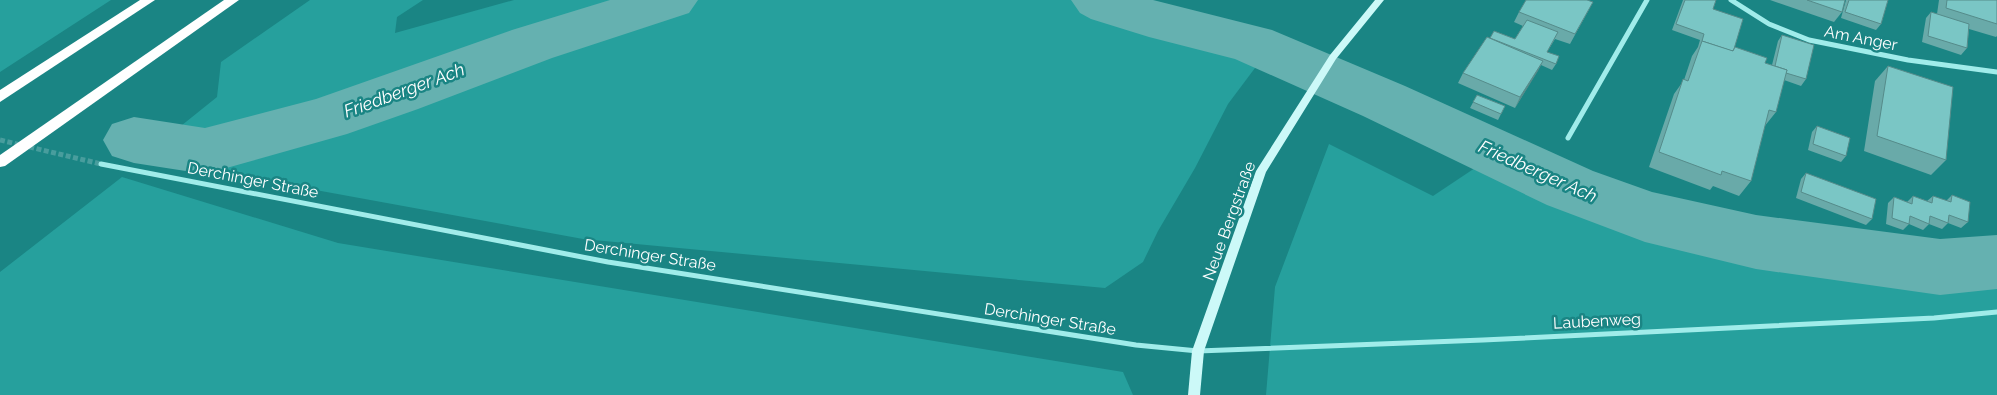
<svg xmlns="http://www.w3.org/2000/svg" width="1997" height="395" viewBox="0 0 1997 395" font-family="Raleway,sans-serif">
	<rect width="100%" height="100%" fill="#1a8584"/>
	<!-- green -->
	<g fill="#26a09d">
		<path d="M0 0H111L0 72Z"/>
		<path d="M310 0H423L397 17 395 33 514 0H1072L1098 15 1119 24 1264 56 1228 104 1195 168 1158 231 1143 262 1105 288 583 239 141 158 217 97 221 62Z"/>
		<path d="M1329 144 1433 196 1484 162 1585 210 1664 236 1769 256 1958 283 1997 278V395H1266L1275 287Z"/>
		<path d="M122 177 338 243 1123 372 1133 395H0V272Z"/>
	</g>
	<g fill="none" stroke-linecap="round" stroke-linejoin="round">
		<!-- river -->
		<g fill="#65b1b0" fill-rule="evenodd">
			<path d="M610 0H698L689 13 552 58 418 109 347 134 205 174 134 163 112 156 103 140 112 124 134 117 205 128 316 99 512 30Z"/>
			<path d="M1071 0H1153L1272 30 1405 86 1593 171 1652 192 1756 215 1940 239 1997 235V289L1940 295 1756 269 1645 242 1547 205 1363 116 1235 59 1149 37 1091 19 1080 13Z"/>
		</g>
		<!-- street-tunnel -->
		<path stroke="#489d9d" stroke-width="5" stroke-dasharray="5 2.5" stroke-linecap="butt" d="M0 140 101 164"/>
		<!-- street -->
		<g stroke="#a0ecea" stroke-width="5">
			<path d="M1731 0 1769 24 1809 40 1908 60 1997 72"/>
			<path d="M1568 138 1647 0"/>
			<path d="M101 164 608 262 1136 345 1198 351 1483 340 1934 318 1997 312"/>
		</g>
		<!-- secondary -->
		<path fill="#ccf9f8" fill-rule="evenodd" d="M1375 0H1384L1336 59 1266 172 1204 351 1200 395H1188L1192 351 1256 171 1330 55Z"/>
		<!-- highway -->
		<g fill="#fff" fill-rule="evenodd">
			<path d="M140 0H155L0 102V90Z"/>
			<path d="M224 0H239L5 166 0 167V155Z"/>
		</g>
	</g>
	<!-- wall -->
	<g fill="#69aaa9">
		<path d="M1683 0H1716L1713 9 1734 49 1765 63 1772 65 1778 41 1782 35 1806 79 1801 86 1784 80 1776 112 1764 127 1751 181 1739 196 1713 186 1710 190 1649 167 1674 94 1684 80 1692 56 1698 47 1700 40 1672 30Z"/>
		<path d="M1770 0H1845L1842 12 1834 22Z"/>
		<path d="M1846 0H1888L1881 24 1876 30 1841 18Z"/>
		<path d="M1939 0H1997V36L1996 37 1969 29 1967 48 1961 55 1922 42 1926 18 1931 12 1937 14Z"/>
		<path d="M1593 2 1570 44 1555 39 1547 52 1556 64 1552 70 1541 65 1515 108 1458 83 1463 73 1490 38 1494 31 1515 39 1523 26 1514 22 1519 12Z"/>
		<path d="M1888 66 1946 160 1931 175 1864 151 1875 81Z"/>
		<path d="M1477 95 1505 106 1498 120 1470 108Z"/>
		<path d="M1817 126 1846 156 1841 162 1808 150 1812 132Z"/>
		<path d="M1806 173 1872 219 1866 225 1796 198 1801 179Z"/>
		<path d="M1952 195 1968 222 1961 228 1948 223 1942 229 1929 224 1923 230 1909 224 1903 230 1886 224 1888 203 1894 197 1907 202 1913 196 1927 201 1933 196 1946 201Z"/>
	</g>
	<!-- shaded-wall -->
	<path fill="#558b8a" d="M1543 61 1538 71 1515 108 1520 97Z"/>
	<!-- building -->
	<g fill="#7ac6c5" stroke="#558b8a">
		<path d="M1526 0H1587L1593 2 1575 34 1519 12Z"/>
		<path d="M1685 0H1716L1713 9 1743 19 1734 49 1732 51 1702 41 1704 34 1676 24Z"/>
		<path d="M1807 0H1845L1842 12Z"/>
		<path d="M1849 0H1888L1881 24 1845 12Z"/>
		<path d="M1947 0H1997V24L1946 8Z"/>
		<path d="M1931 12 1969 24 1967 48 1928 36Z"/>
		<path d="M1527 20 1558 32 1547 52 1559 56 1556 64 1490 38 1494 31 1515 39Z"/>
		<path d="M1782 35 1814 45 1806 79 1786 73 1787 70 1775 66Z"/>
		<path d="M1487 37 1543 61 1520 97 1463 73Z"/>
		<path d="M1702 41 1733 51 1735 47 1767 58 1765 63 1787 70 1776 112 1769 110 1751 181 1722 171 1721 175 1659 152 1683 79 1688 81Z"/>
		<path d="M1888 66 1953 87 1946 160 1877 136Z"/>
		<path d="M1477 95 1505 106 1501 114 1473 102Z"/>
		<path d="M1817 126 1850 138 1846 156 1813 144Z"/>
		<path d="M1806 173 1876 199 1872 219 1801 192Z"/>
		<path d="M1952 195 1970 202 1968 222 1949 215 1948 223 1930 216 1929 224 1910 216 1909 224 1892 218 1894 197 1912 204 1913 196 1932 203 1933 196 1951 202Z"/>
	</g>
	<g text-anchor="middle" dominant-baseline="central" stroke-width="5" stroke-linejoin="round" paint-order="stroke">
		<!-- street labels -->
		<g font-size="16" fill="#fff" stroke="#1a8584">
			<text transform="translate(1861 38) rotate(11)">Am Anger</text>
			<text transform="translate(253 180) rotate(11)">Derchinger Straße</text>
			<text transform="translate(1229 221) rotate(-70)">Neue Bergstraße</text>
			<text transform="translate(650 255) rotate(9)">Derchinger Straße</text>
			<text transform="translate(1050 319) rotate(9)">Derchinger Straße</text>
			<text transform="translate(1597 321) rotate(-3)">Laubenweg</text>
		</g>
		<!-- water labels -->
		<g font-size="18" font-style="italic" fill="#fff" stroke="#1a8584">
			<text transform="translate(404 90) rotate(-20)">Friedberger Ach</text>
			<text transform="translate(1538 171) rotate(24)">Friedberger Ach</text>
		</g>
	</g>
</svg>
